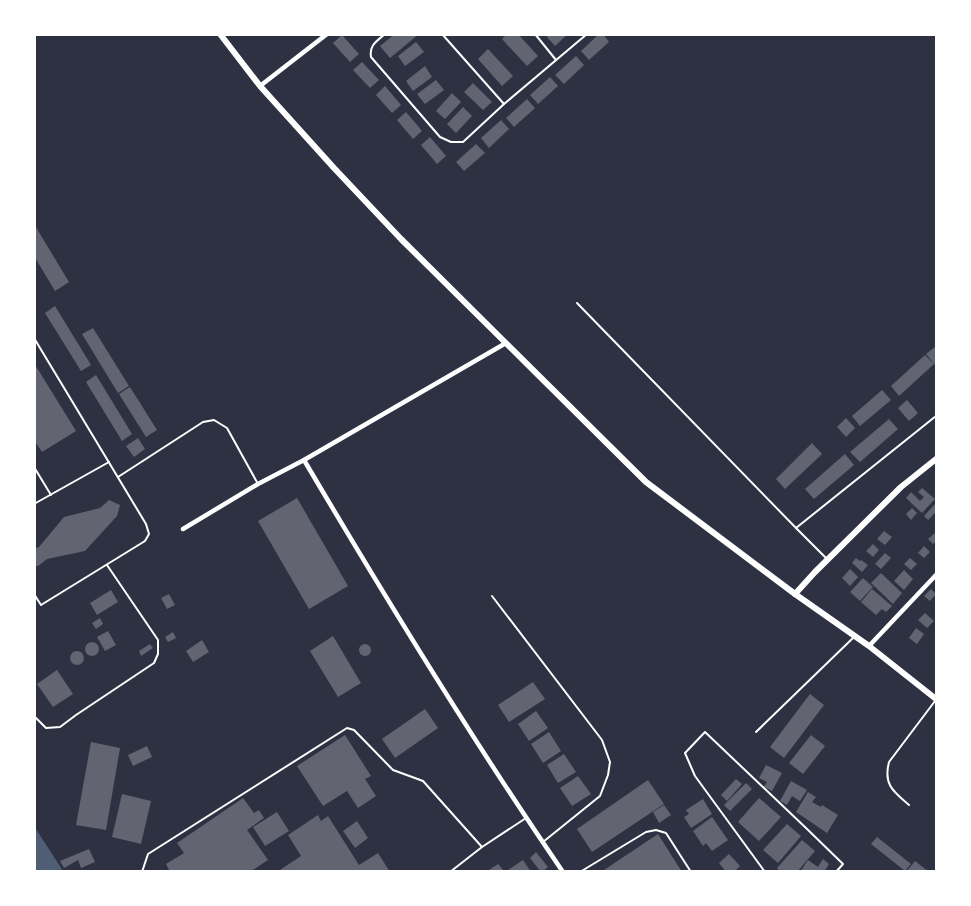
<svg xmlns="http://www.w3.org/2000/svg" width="971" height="906" viewBox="0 0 971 906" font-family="'PT Sans',sans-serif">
	<rect width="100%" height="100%" fill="#2d3142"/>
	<!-- water -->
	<path fill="#4f5d75" d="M34 826 63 871H35Z"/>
	<!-- building -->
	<g fill="#626471">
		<path d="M395 34H419L390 58 380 46Z"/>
		<path d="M507 34H518L538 56 527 66 502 39Z"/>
		<path d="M550 34H568L555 46 547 37Z"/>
		<path d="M599 34H603L609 42 589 60 581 51Z"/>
		<path d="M342 35 359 54 350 62 333 43Z"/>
		<path d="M416 42 424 52 405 66 398 56Z"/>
		<path d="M488 49 513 76 502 86 478 59Z"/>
		<path d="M576 56 584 65 564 84 555 75Z"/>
		<path d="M362 62 379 80 370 88 353 70Z"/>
		<path d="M425 66 432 77 413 91 406 81Z"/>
		<path d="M550 77 558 86 538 104 530 95Z"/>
		<path d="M436 80 444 90 425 104 417 94Z"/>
		<path d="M473 83 492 102 483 110 464 92Z"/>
		<path d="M385 86 401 105 392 113 376 95Z"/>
		<path d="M452 93 461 102 445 119 436 111Z"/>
		<path d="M527 99 535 108 514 127 506 118Z"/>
		<path d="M463 107 472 116 456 133 447 124Z"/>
		<path d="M406 112 422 131 413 139 397 120Z"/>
		<path d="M501 120 509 129 489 148 481 138Z"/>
		<path d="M430 137 446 156 437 164 421 145Z"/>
		<path d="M476 144 485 153 464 171 456 162Z"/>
		<path d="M34 224 69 282 55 291 34 256Z"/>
		<path d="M55 306 91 365 81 371 45 313Z"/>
		<path d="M93 328 129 386 118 393 82 334Z"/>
		<path d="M936 346V363L935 365 926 354Z"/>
		<path d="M925 355 934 364 899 396 891 386Z"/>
		<path d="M34 363 76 431 42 452 34 440Z"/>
		<path d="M96 375 132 434 122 441 86 382Z"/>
		<path d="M130 387 157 430 146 437 119 394Z"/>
		<path d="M882 390 891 400 860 426 852 416Z"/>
		<path d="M907 400 918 413 909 421 898 408Z"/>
		<path d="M846 418 855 428 846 437 837 427Z"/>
		<path d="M889 419 898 429 860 462 850 452Z"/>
		<path d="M138 438 145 449 134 457 126 446Z"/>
		<path d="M812 443 822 454 785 489 776 479Z"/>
		<path d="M845 454 854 465 814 499 805 489Z"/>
		<path d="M922 488 935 499 922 513 906 498 911 492 920 501 924 497 918 492Z"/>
		<path d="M297 498 348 586 309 609 258 521Z"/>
		<path d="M109 500 120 505 117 516 85 551 47 559 38 566 34 565V549L39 547 64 517 100 508Z"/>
		<path d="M936 503V512L928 520 924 516Z"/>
		<path d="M912 508 917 513 911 520 906 514Z"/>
		<path d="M884 531 892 537 885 545 877 539Z"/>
		<path d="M935 533 936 534V541L933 544 928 539Z"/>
		<path d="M873 544 879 550 873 557 866 551Z"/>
		<path d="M924 546 930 552 924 558 918 553Z"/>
		<path d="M885 553 891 558 881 569 875 564Z"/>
		<path d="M856 558 860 561 861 560 868 565 862 572 852 563Z"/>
		<path d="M910 558 917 564 911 570 904 564Z"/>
		<path d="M850 569 858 577 850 586 842 578Z"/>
		<path d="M904 570 913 579 904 590 894 581Z"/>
		<path d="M881 573 902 593 893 604 871 583Z"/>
		<path d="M863 578 873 587 860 601 850 592Z"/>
		<path d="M872 589 892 606 886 612 882 609 876 615 861 602Z"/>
		<path d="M931 589 936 594 930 601 924 596Z"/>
		<path d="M111 590 118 602 97 615 90 603Z"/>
		<path d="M169 594 175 605 167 609 161 598Z"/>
		<path d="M925 613 934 621 927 628 918 620Z"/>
		<path d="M100 618 103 624 96 629 92 623Z"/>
		<path d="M916 628 924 634 917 644 909 638Z"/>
		<path d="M108 631 116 645 105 651 97 637Z"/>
		<path d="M173 632 176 638 168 642 165 637Z"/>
		<path d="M333 636 361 683 338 697 310 651Z"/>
		<path d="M202 640 209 652 193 662 186 651Z"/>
		<circle cx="92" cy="649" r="7"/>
		<path d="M150 644 153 648 141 656 139 651Z"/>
		<circle cx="365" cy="650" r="6"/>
		<circle cx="77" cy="658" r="7"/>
		<path d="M57 670 73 694 53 707 37 684Z"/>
		<path d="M533 682 545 699 509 722 498 705Z"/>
		<path d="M810 694 824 705 784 758 770 747Z"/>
		<path d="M425 709 438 728 395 758 382 739Z"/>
		<path d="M536 711 548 728 529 741 518 724Z"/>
		<path d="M549 732 561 751 543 763 531 744Z"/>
		<path d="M345 735 371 776 365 779 376 796 358 808 347 791 323 806 297 766Z"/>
		<path d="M811 735 825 746 803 774 789 763Z"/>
		<path d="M91 742 120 748 106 830 76 825Z"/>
		<path d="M147 746 152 757 133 766 128 755Z"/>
		<path d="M564 754 576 772 558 783 547 765Z"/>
		<path d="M766 765 782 773 772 791 764 787 767 782 759 778Z"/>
		<path d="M578 776 591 794 572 806 560 788Z"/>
		<path d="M736 779 742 784 727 801 721 795Z"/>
		<path d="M648 780 664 804 592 852 577 829Z"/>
		<path d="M791 781 807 790 800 801 792 796 787 805 780 801Z"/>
		<path d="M746 783 752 789 730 811 724 805Z"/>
		<path d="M808 792 816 797 812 802 821 807 822 805 838 815 827 833 796 812Z"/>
		<path d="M122 794 151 801 141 844 112 837Z"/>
		<path d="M243 798 254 813 259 810 264 818 247 830 268 860 250 872H170L166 864 184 853 177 843Z"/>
		<path d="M759 798 781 817 759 841 738 822Z"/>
		<path d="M703 799 712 814 691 828 684 817 689 814 686 810Z"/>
		<path d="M664 805 671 815 659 823 653 812Z"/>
		<path d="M277 812 289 831 265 846 253 827Z"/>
		<path d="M318 815 321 821 328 816 359 865 378 853 390 872H277L301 856 288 835Z"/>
		<path d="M712 817 728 840 712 851 706 843 703 846 693 831Z"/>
		<path d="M357 821 368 838 355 848 343 831Z"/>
		<path d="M787 824 801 836 778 863 763 850Z"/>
		<path d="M658 834 682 872H601Z"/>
		<path d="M877 837 911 864 905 871 871 844Z"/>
		<path d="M802 840 815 851 797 872H780L777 868Z"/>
		<path d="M89 849 95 862 81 868 78 860 64 868 60 861Z"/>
		<path d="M536 852 548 867 542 872H541L530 858Z"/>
		<path d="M729 854 740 866 734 872H726L719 863Z"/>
		<path d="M823 859 829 864 824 872H800L808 860 818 867Z"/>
		<path d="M523 860 531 872H505Z"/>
		<path d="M915 861 929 872H906Z"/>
		<path d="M498 864 505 872H486Z"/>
	</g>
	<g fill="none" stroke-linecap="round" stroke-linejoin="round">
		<!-- service -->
		<g stroke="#fff" stroke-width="2">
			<path d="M385 34C377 41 369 45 371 57L440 137 451 142H463L504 104 587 34"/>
			<path d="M442 34 504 104"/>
			<path d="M535 34 556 60"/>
			<path d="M577 303 796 528 826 558"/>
			<path d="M34 338 146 524 149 534 145 541 41 605 34 594"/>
			<path d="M34 467 51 495"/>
			<path d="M118 477 203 422 214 420 227 428 258 484"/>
			<path d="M34 504 109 462"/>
			<path d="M796 528 936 416"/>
			<path d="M492 596 602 740 610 762 608 775 600 796 543 842"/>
			<path d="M34 716 46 728 60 727 76 715 154 663 158 654V640L107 565"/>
			<path d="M756 732 853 638"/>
			<path d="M909 805C894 792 883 785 889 762L935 701"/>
			<path d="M142 872 148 854 347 728 354 730 393 770 423 781 482 847"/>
			<path d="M450 872 482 847 526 818"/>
			<path d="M580 872 646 832 656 830 666 833 691 872"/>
			<path d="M765 872 695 776 685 753 705 732 806 828 843 864 836 872"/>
		</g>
		<!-- minor -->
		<g stroke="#fff" stroke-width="4.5">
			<path d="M260 86 327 34"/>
			<path d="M304 460 506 343"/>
			<path d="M183 529 258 484 304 460C386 599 471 738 563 872"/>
			<path d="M869 646 936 575"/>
		</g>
		<!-- tertiary -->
		<g stroke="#fff" stroke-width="6">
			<path d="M220 34 260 86 334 168 401 239 646 482 795 594 869 646 936 699"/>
			<path d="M795 594 815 572 901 487 936 459"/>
		</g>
	</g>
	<!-- border -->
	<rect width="971" height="906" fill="none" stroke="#ffffff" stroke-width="72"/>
</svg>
